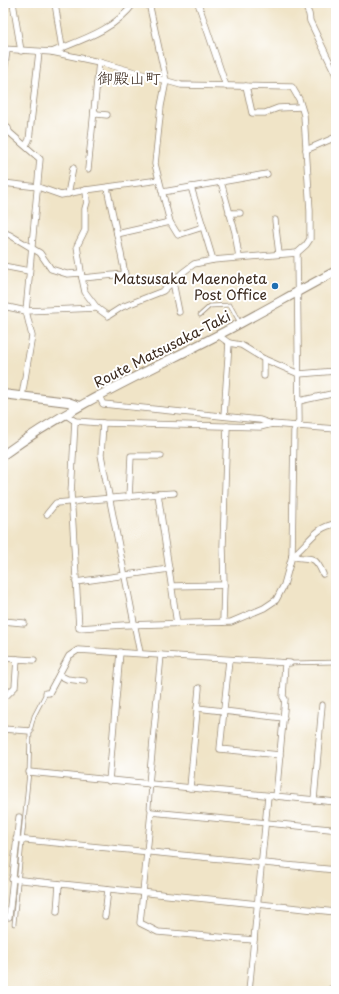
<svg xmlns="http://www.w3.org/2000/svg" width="339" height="994" viewBox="0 0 339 994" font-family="'Playpen Sans','Klee One',sans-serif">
	<rect width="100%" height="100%" fill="#fff"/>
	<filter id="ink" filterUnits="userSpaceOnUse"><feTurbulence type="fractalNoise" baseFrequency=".025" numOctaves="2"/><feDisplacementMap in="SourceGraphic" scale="8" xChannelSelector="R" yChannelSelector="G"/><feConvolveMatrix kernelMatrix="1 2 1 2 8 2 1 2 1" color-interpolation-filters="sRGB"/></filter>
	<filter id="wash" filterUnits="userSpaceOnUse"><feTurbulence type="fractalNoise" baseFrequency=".012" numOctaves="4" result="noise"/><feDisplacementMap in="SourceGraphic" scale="16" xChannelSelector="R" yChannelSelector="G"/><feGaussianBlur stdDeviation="0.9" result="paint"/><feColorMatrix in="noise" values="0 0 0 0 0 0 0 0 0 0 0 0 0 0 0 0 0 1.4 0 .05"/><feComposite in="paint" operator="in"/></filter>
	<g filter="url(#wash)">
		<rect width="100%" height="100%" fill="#f0e4c7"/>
	</g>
	<g filter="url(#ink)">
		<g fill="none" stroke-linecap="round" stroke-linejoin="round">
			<defs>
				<g id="service">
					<path d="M200 315 210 306 230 305 240 323"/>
					<path d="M290 663 336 662"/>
					<path d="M151 812 149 808 151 784"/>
					<path d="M14 924 29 772 30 731 34 716 46 693"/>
				</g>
				<g id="minor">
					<path d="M13 3 21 51"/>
					<path d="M55 3 62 48"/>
					<path d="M149 3 166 81 161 106 155 164 170 222 178 235 203 227"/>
					<path d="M198 3 226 86"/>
					<path d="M304 3 309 14 310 21 336 75"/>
					<path d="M3 49 52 52 99 62 181 85 292 87 299 99 304 115 310 211V239L306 245 297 253 299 421 294 431 292 556 284 585 276 600 264 608 231 622 124 625 79 628 71 494 75 421"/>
					<path d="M52 52C81 40 115 30 134 3"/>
					<path d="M3 79 7 50"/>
					<path d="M246 86 252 113H265L278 108 301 107"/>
					<path d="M94 111 97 114 107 115"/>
					<path d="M3 125 8 128 9 132"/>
					<path d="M3 134 9 132 40 159 26 311 32 336 22 396"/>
					<path d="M26 145 29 140 39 52"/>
					<path d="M306 150 336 137"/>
					<path d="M88 169 99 62"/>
					<path d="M159 180 86 190 87 202 85 209V230L77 246 82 278 125 274 117 234 170 222"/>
					<path d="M221 182 235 232 239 257"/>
					<path d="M3 183 38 187 61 195 86 190"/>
					<path d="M107 188 117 234"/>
					<path d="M163 192 267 174"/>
					<path d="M68 194 73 168"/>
					<path d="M229 213H240"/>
					<path d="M275 220 279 254"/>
					<path d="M3 232 10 235 40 253 51 269 67 274 81 273"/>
					<path d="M213 260 297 253"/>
					<path d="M3 266 29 271"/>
					<path d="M173 282 179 312"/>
					<path d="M3 306 26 311 97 308 85 292 82 278"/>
					<path d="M97 308 108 316 122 307 163 291 182 273 194 264 213 260 191 187"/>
					<path d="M218 335 229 343 241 345 264 359 299 374 336 371"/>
					<path d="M264 376V359"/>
					<path d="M99 396 103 404 260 420 272 424"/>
					<path d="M299 401 336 393"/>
					<path d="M66 415 75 421 103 423 260 427 272 424 336 429"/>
					<path d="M224 416 229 343"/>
					<path d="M103 423 101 455 140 653"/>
					<path d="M174 493 158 494 177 624"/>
					<path d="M129 497 131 456H161"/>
					<path d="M47 514 56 503 158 494"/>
					<path d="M292 556C307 546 315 526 336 524"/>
					<path d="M292 556C310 562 313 551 323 574"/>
					<path d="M76 582 169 569"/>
					<path d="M224 585 223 546 227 426"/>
					<path d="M172 586 224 585 223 622"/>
					<path d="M3 621 24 623"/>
					<path d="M3 658 17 659 15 687 7 695 3 694"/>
					<path d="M17 659 34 660"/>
					<path d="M229 660 220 749 280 755"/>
					<path d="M59 675 67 679 84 681"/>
					<path d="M46 693H49L69 656 78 650 290 663"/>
					<path d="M197 708 284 718"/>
					<path d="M3 729 30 731"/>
					<path d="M29 772 336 802"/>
					<path d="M109 781 120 652"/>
					<path d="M149 784 161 655"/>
					<path d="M190 788 199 688"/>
					<path d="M276 797 285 699 283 697 285 664"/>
					<path d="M314 800 322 705"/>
					<path d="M16 839 336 870"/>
					<path d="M12 879 336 912"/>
					<path d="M57 912 59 884"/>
					<path d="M3 916 9 917 19 817"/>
					<path d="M105 916 108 889"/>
					<path d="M254 940 158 932 140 923 151 812 330 829"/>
					<path d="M331 989H336"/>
					<path d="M249 991 268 796"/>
				</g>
				<g id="secondary">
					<path d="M3 394 68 402 79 406"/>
					<path d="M3 455C71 405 149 371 224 332 262 312 298 291 336 271"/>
				</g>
			</defs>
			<!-- service casing -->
			<use href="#service" stroke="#968772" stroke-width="4.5"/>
			<!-- minor casing -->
			<use href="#minor" stroke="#968772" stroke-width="7"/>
			<!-- secondary casing -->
			<use href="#secondary" stroke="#968772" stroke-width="10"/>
			<!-- service -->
			<use href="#service" stroke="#fff" stroke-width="3"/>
			<!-- minor -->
			<use href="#minor" stroke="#fff" stroke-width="5.5"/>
			<!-- secondary -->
			<use href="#secondary" stroke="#fff" stroke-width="8"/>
		</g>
	</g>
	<!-- markers -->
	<circle fill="#1f6fb2" stroke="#fff" stroke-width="1.5" cx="275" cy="286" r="4"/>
	<g text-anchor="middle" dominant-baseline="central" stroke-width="4" stroke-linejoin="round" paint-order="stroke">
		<!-- poi labels -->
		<g font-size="14" fill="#3b2a1e" stroke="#fff" text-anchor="end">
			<text x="267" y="278">Matsusaka Maenoheta<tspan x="267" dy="16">Post Office</tspan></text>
		</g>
		<!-- street labels -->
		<g font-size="14" fill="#3b2a1e" stroke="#fff">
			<text transform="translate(162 349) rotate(-27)">Route Matsusaka-Taki</text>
		</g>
		<!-- quarter labels -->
		<g font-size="16" fill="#3b2a1e" stroke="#fff">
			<text x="129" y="77">御殿山町</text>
		</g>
	</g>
	<!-- margin -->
	<rect width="339" height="994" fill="none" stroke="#fff" stroke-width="16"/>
</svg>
